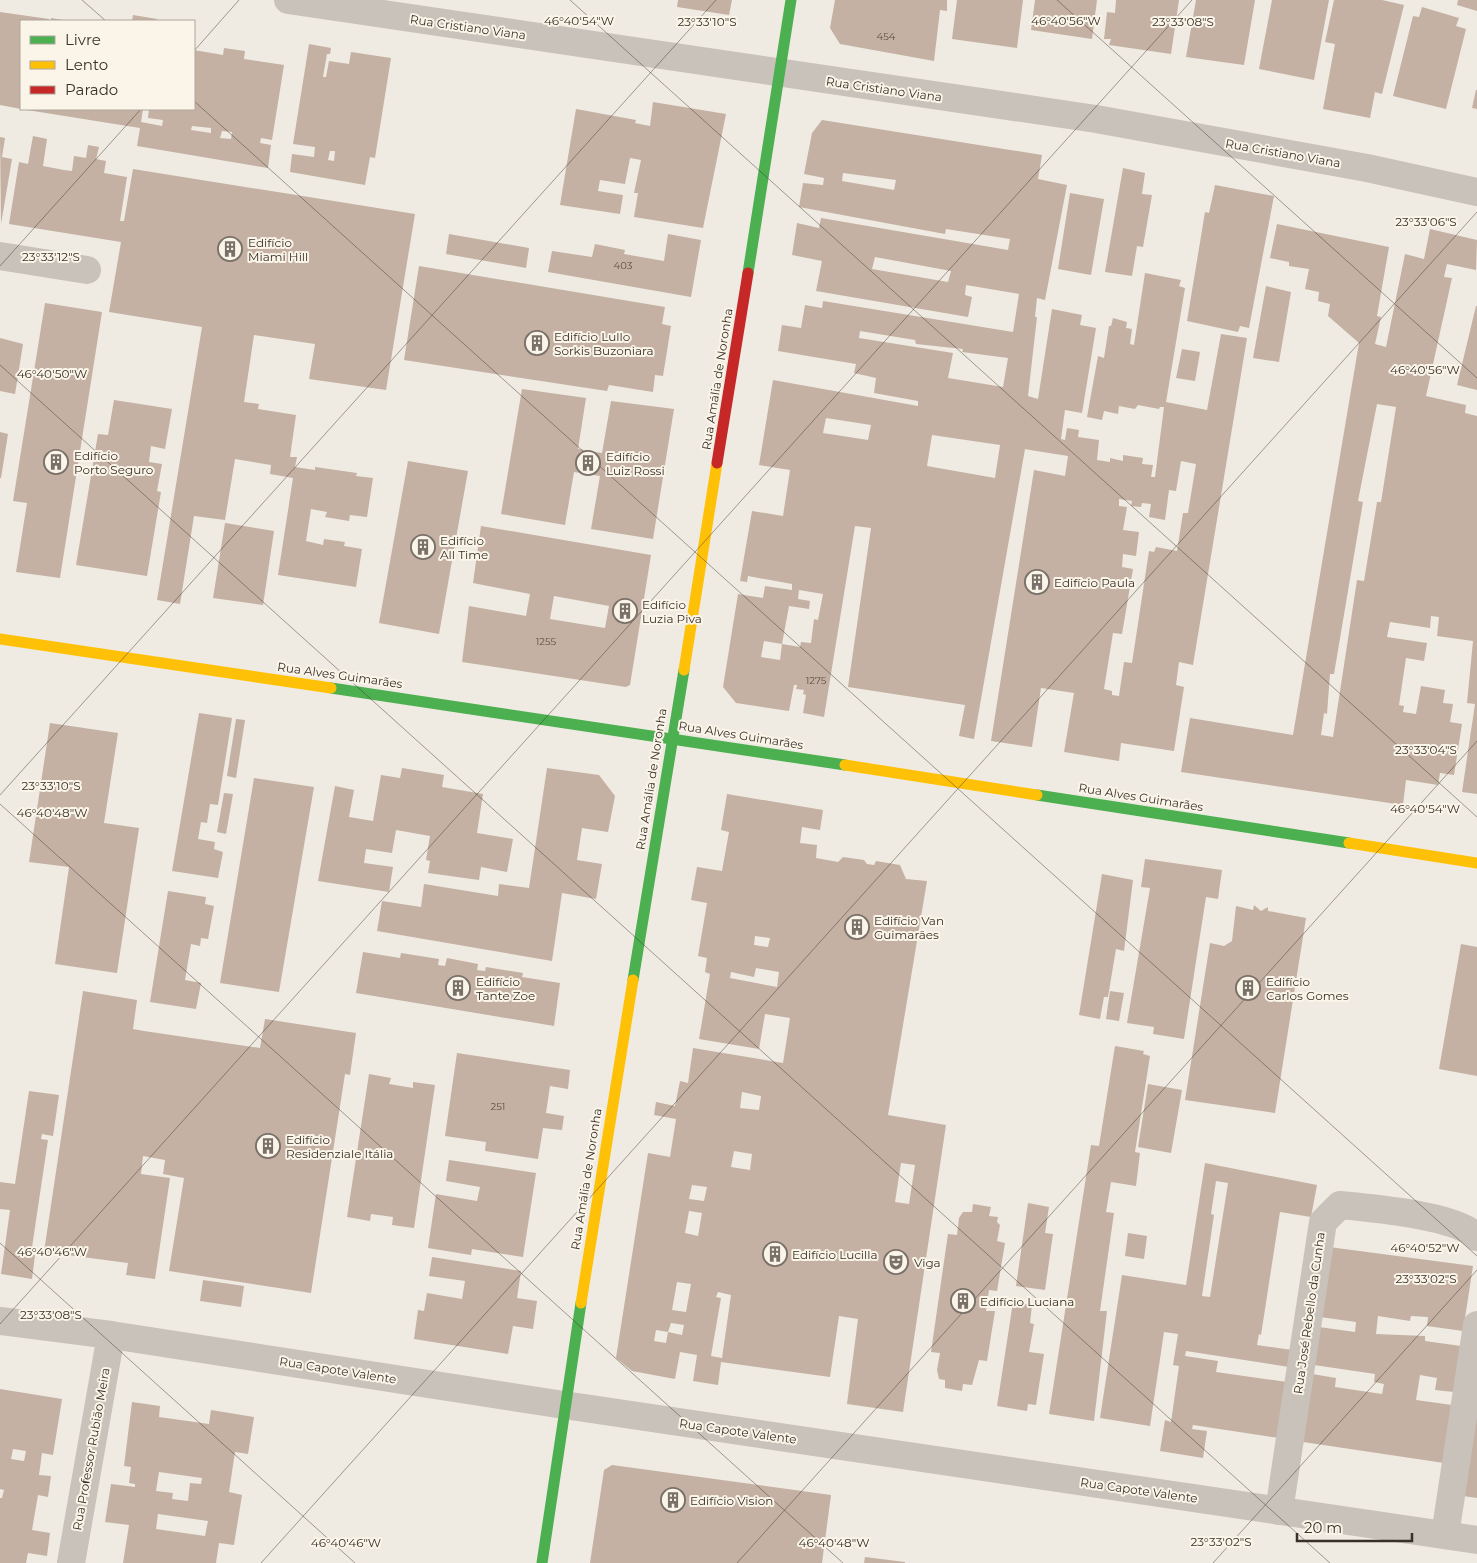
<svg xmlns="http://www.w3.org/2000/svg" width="1477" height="1563" viewBox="0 0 1477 1563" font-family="Montserrat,sans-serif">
	<rect width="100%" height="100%" fill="#efebe2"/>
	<!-- building -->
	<g fill="#c4b1a3" fill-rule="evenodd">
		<path d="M678 0H732L729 15 677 7Z"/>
		<path d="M835 0H947V11L940 10 934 61 840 44 830 28Z"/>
		<path d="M957 0H1023L1017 48 952 39Z"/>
		<path d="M1035 0H1097L1092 39 1031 30Z"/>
		<path d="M1116 0H1179L1171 54 1109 45 1111 39H1104L1107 12 1115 13Z"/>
		<path d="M1196 0H1255L1244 65 1186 57Z"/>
		<path d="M1272 0H1329L1314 80 1259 69Z"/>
		<path d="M1334 0H1382L1404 5 1382 94 1375 92 1370 118 1323 109 1335 44 1325 42Z"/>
		<path d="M1458 0H1477V11L1457 5Z"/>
		<path d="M1422 7 1459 18 1456 26 1466 29 1446 109 1393 96 1413 16 1419 17Z"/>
		<path d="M0 12 49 19V21H21V109L0 105Z"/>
		<path d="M133 15 157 19V21H132Z"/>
		<path d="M51 18 63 20V21H51Z"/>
		<path d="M309 44 331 48 330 54H327L323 77H326L329 61 349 64 351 52 391 58 375 158 370 157 365 185 290 172 292 154 314 157 315 147 293 144ZM330 151H335L334 161 328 160Z"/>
		<path d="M224 48 245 51 244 59 284 65 272 140 261 138 260 143 271 145 268 168 137 146 140 128 27 110 143 109 141 122 162 126 163 120 148 118 149 109H194V50L223 55ZM192 126 211 128V133L191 130ZM222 131 232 132 231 139 220 138Z"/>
		<path d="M1476 90H1477V109L1472 108Z"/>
		<path d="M653 102 726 114 703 228 634 217 638 193H634L641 160 630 158 625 184 600 180 598 191 623 195 620 214 560 205 576 109 636 120 635 123 650 126Z"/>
		<path d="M822 120 1042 155 1038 179 1067 185 1045 300 1037 298 1035 317H1037L1028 396 1038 399 1052 309 1082 315 1080 325 1096 328 1082 413 1065 410 1061 439 1065 440 1067 428 1079 430 1078 437 1099 440 1097 460 1110 462V458L1123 461V455L1143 458 1142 464 1153 465 1151 477H1155L1164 407H1160L1159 409 1138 405 1135 409 1119 406 1118 414 1104 411 1102 420 1087 417 1098 356 1104 358 1109 326H1111L1113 318 1127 322 1126 328 1132 329 1130 344 1134 345 1145 273 1181 280 1179 286 1185 288 1166 402 1207 410 1221 334 1247 338 1193 665 1179 662 1176 685 1184 687 1174 751 1121 743 1119 761 1064 752 1074 693 1041 688 1032 747 991 741 1034 470 1065 476 1068 456 1030 450 1025 449 974 739 959 736 965 705 848 687 871 528 855 526 824 717 803 713 806 695 803 694 804 690 796 689 797 685H794L789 711 736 703 723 687 738 594 763 598 765 586 792 590V584L748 576 747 582 740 581 752 511 783 516 790 470 759 465 773 380 918 406V401L874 393 876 378 854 373 856 364 778 351 782 325 801 328 805 305 822 308 823 301 1013 332 1019 294 966 285 965 295 972 297 968 317 816 291 822 261 792 255 797 223 819 228 821 218 1008 250 1010 239 946 229 945 234 799 207 803 183 823 185 824 178 804 174 812 133ZM843 173 896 180 894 190 842 181ZM875 257 951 271 948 282 872 269ZM860 331 915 340 916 344 963 349 962 352 1008 358 1003 387 948 378 953 353 859 338ZM826 418 871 425 868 440 823 433ZM932 435 1000 445 995 478 927 466ZM1181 461 1196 464 1188 513H1183L1177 551 1156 547 1154 552 1149 551 1132 663 1124 662 1119 696 1112 695V691L1104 689 1113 633 1122 634 1133 569 1122 567 1123 554 1136 556 1139 532 1123 530 1127 507 1119 506V499L1132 501 1131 506 1141 507 1142 503 1151 504 1149 517 1165 520 1169 490 1176 491ZM799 590 823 594 818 620 814 619 811 643 801 642 800 647 782 644 780 660 761 657 764 641 782 644 789 606 809 609 810 601 798 599Z"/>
		<path d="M33 136 47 139 43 166 64 170 72 171 74 156 86 158 88 145 99 147 96 159 106 161 104 173 127 177 120 221H124L133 169 415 214 386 390 309 379 315 344 254 335 244 402 259 404 258 409 296 415 290 457H297L295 467 315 470V467L357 473 356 476 373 478 367 517 350 515 349 521 325 517 327 512 311 509 306 541 323 545 324 539 345 542 344 546 362 549 356 587 278 575 293 478 270 474 271 465 235 459 225 520 194 516 180 604 157 600 202 327 109 312 121 242 9 224 19 162 28 164Z"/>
		<path d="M0 137 5 138 2 157 12 159 1 224Z"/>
		<path d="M1123 168 1145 173 1142 194 1152 195 1143 247 1137 246 1132 276 1105 272Z"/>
		<path d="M1215 185 1274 196 1249 328 1240 326 1238 332 1187 321 1205 212 1209 213Z"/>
		<path d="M1070 193 1104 199 1091 275 1058 269Z"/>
		<path d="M1277 224 1389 247 1377 316 1381 317 1375 344 1386 347 1405 254 1424 259 1430 229 1477 240 1476 270 1447 264 1444 277 1452 278 1426 396 1466 405 1465 413 1477 416V794L1462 792 1475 704 1467 703 1473 641 1437 636 1439 617 1431 616 1430 628 1390 622 1387 637 1427 643 1424 661 1406 658 1399 705 1404 706 1403 712 1416 714 1421 686 1445 690 1443 703 1453 704 1450 722 1462 724 1454 775 1440 773 1438 785 1406 780 1403 805 1181 772 1190 718 1293 735 1359 343 1328 316 1330 304 1318 301 1319 292 1305 289 1309 269 1289 266V262L1270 258ZM1377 404 1396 407 1381 502H1377L1364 581 1357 580 1333 737 1321 735 1324 713 1327 714 1330 674H1334L1363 502 1358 501Z"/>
		<path d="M449 234 529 248 526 268 446 254Z"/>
		<path d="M668 234 701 240 691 297 548 272 552 251 592 257 595 244 625 250 624 254 664 261Z"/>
		<path d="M419 266 665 307 662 324 671 326 663 376 655 375 653 392 609 385 607 391 404 360Z"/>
		<path d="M1266 286 1291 292 1279 362 1253 358Z"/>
		<path d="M45 303 102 312 60 578 16 572 27 503 13 501Z"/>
		<path d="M1476 306H1477V390L1457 385Z"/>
		<path d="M0 338 23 344 15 394 0 391Z"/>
		<path d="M1182 349 1200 352 1195 381 1176 378Z"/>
		<path d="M522 389 586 398 578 449 602 453 611 401 674 409 653 539 591 529 600 476 574 472 565 525 501 514Z"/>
		<path d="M114 400 172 409 165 449 151 446 149 462 162 464 157 491 161 492 147 576 76 565 98 434 108 435Z"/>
		<path d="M0 432 8 434 1 478H0Z"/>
		<path d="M408 461 468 471 439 634 379 623Z"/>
		<path d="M225 523 274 531 263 605 213 598Z"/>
		<path d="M481 526 651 555 630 685 626 687 462 662 469 606 526 616 530 594 473 583ZM554 596 609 606 605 628 550 619Z"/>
		<path d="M199 713 232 718 218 805 210 804 207 823 201 822 198 839 215 842 214 849 223 852 218 878 172 871Z"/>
		<path d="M236 719 245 720 236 778 227 776Z"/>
		<path d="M50 723 118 733 104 823 139 828 117 973 55 964 69 867 29 862Z"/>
		<path d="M402 768 444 775 442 787 483 794 477 833 513 839 507 872 481 867 479 880 428 873 430 861 426 860 430 836 396 830 392 853 366 849 364 863 393 867 389 892 318 881 335 786 354 790 349 817 373 821 381 775 400 778Z"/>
		<path d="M547 768 599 775 615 796 608 832 582 828 577 860 602 864 596 899 562 893 552 961 377 931 382 901 421 907 424 884 498 896 499 884 529 888Z"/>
		<path d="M254 778 314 787 279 992 220 983Z"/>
		<path d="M224 793 233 794 226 834 217 832Z"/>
		<path d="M727 794 823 810 820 830 802 827 800 843 817 845 816 858 838 862 843 857 864 860 867 864 874 865 876 861 900 865 906 879 927 881 888 1115 946 1125 903 1412 847 1404 858 1319 839 1316 830 1377 721 1362 718 1385 693 1381 697 1355 680 1352 675 1379 632 1371 616 1358 648 1153 670 1157 676 1119 654 1115 656 1102 675 1106 680 1081 688 1083 693 1048 783 1063 790 1018 765 1014 759 1049 699 1039 710 974 705 972 707 958 698 956 707 903 691 900 697 867 722 871 729 832 721 830ZM755 936 770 938 768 947 754 945ZM756 968 779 972 777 987 730 978 731 972 754 977ZM742 1092 761 1096 759 1110 740 1108ZM734 1151 752 1154 750 1170 731 1167ZM901 1163 915 1165 909 1204 895 1202ZM692 1185 707 1187 704 1201 689 1199ZM689 1211 702 1213 698 1236 685 1233ZM677 1282 691 1284 686 1312 672 1310ZM718 1292 731 1295 722 1358 711 1356 721 1298 716 1297ZM671 1323 684 1325 682 1335 668 1332ZM656 1330 668 1332 666 1343 654 1341Z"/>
		<path d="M1145 859 1222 870 1218 899 1206 897 1184 1039 1153 1034 1154 1027 1127 1023 1150 888 1141 887Z"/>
		<path d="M1102 874 1133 880 1124 951 1116 949 1108 997H1104L1100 1019 1079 1015Z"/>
		<path d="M168 891 206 897 205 904 214 906 208 939 201 938 200 946 191 944 185 980 201 983 196 1009 150 1002Z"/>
		<path d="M1254 905 1261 911 1268 907V911L1306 918 1275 1113 1185 1100 1210 943 1224 946 1232 941 1236 906 1253 910Z"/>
		<path d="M1461 944 1477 947V1076L1439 1069Z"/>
		<path d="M363 952 400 958 401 953 439 959 438 965 445 966 447 958 478 964 477 970 485 971 486 967 523 973 522 977 560 983 554 1026 356 993Z"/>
		<path d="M83 991 137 1000 133 1029 144 1031 260 1048 265 1019 356 1033 350 1075 345 1074 311 1293 169 1271 184 1178 163 1174 165 1160 143 1156 141 1174 170 1178 155 1279 126 1275 128 1263 44 1252Z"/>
		<path d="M1110 991 1124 993 1119 1021 1106 1019Z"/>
		<path d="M1115 1046 1144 1051 1143 1054 1150 1056 1135 1152 1140 1153 1136 1186 1111 1182 1106 1212 1114 1213 1100 1311H1107L1094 1421 1049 1414 1091 1145 1099 1146Z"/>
		<path d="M457 1053 570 1070 568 1089 550 1086 546 1113 564 1116 562 1130 543 1128 538 1159 485 1151 486 1142 445 1136Z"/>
		<path d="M369 1074 391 1078 389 1084 413 1088V1082L435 1085 414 1228 392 1225 393 1217 371 1214 370 1221 347 1217Z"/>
		<path d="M1148 1084 1182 1090 1171 1153 1138 1147Z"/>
		<path d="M29 1091 59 1095 53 1136 42 1134 41 1139 48 1140 31 1254 35 1255 32 1279 1 1274 10 1210 0 1209V1182L15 1184Z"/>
		<path d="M449 1160 536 1173 523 1257 472 1249 471 1255 428 1248 436 1194 477 1201 480 1187 446 1181Z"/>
		<path d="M1205 1163 1317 1185 1311 1217 1280 1212 1261 1335 1259 1334 1257 1345 1292 1350 1289 1367 1186 1351 1185 1356 1218 1361 1216 1372 1287 1382 1279 1438 1193 1425 1192 1429 1207 1431 1203 1458 1160 1451 1165 1420 1171 1422 1179 1366 1173 1365 1178 1334 1164 1332 1150 1426 1100 1418 1122 1275 1186 1285ZM1216 1181 1228 1183 1210 1297 1202 1296 1214 1215 1211 1214Z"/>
		<path d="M1028 1203 1049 1207 1045 1233 1053 1234 1045 1290 1016 1286Z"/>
		<path d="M973 1204 991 1207 989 1216 998 1217 997 1222 1000 1225 997 1241 1005 1243 997 1291 989 1290 986 1311H995L987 1361 979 1360 972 1385 963 1384 962 1391 945 1388V1380L939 1379 937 1370 940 1353 931 1352 948 1234 957 1235 959 1218 963 1212H972Z"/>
		<path d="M1128 1233 1147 1236 1144 1259 1125 1256Z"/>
		<path d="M1329 1247 1473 1266 1463 1331 1427 1326 1428 1317 1411 1316 1410 1321 1378 1316 1376 1334 1425 1336V1341L1461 1346 1454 1392 1435 1390 1437 1378 1420 1375 1416 1400 1452 1405 1444 1463 1303 1442 1312 1374 1336 1378 1335 1387 1382 1394 1384 1384 1374 1382 1375 1374 1314 1365 1319 1327 1355 1332 1356 1322 1320 1317Z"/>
		<path d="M432 1257 521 1271 517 1298 537 1301 533 1329 513 1326 508 1354 414 1339 418 1310 424 1311 427 1293 462 1299 465 1281 429 1276Z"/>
		<path d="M203 1280 244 1286 241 1307 200 1301Z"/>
		<path d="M1013 1302 1032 1305 1030 1323 1034 1324 1029 1352 1044 1354 1036 1405 1028 1404 1027 1411 997 1406Z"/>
		<path d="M0 1389 62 1399 53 1455 42 1453 39 1475 51 1476 48 1497 38 1495 32 1530 50 1533 47 1556 28 1553 26 1563H0V1498H2L4 1490 0 1489ZM13 1449 26 1451 24 1461 11 1459Z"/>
		<path d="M132 1402 160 1406 159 1417 209 1424 211 1410 254 1417 248 1454 235 1452 229 1492 242 1495 234 1545 219 1543 216 1563H123L129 1525 105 1522 111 1484 135 1487V1484L129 1483 131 1467 124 1466ZM159 1472 202 1478 201 1484 190 1483 188 1501 172 1499 173 1493 156 1491ZM158 1514 208 1521 205 1536 156 1529Z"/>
		<path d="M1477 1406V1498L1463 1496Z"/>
		<path d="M612 1465 831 1495 822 1563H590L604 1470Z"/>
		<path d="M865 1557 905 1562V1563H864Z"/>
	</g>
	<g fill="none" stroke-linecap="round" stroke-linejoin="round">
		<!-- street -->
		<g stroke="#c8c2ba" stroke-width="28">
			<path d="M288 0 1096 119 1367 168 1477 192"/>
			<path d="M0 256 87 270"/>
			<path d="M0 1321 111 1335 564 1405 1477 1540"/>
			<path d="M1279 1511 1323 1222 1340 1205C1371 1208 1456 1215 1477 1237"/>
			<path d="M1445 1535 1477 1325"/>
			<path d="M71 1563 111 1335"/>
		</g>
		<!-- fast -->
		<g stroke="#4caf50" stroke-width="11">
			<path d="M748 273 791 0"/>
			<path d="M331 688 845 765"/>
			<path d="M1037 795 1349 843"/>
			<path d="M633 980 684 670"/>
			<path d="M542 1563 581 1303"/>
		</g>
		<!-- slow -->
		<g stroke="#ffc107" stroke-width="11">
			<path d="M0 639 331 688"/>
			<path d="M684 670 717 463"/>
			<path d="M845 765 1037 795"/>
			<path d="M1349 843 1477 863"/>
			<path d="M581 1303 633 980"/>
		</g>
		<!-- jam -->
		<path stroke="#c62828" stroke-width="11" d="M717 463 748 273"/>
	</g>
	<!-- ticks -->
	<path fill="none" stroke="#393028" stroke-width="1" stroke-opacity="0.45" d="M82 0 106 21M570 0 1477 817M1057 0 1477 378M194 51 239 0M194 101 1477 1256M0 266 141 109M0 365 1330 1563M0 795 716 0M0 804 843 1563M0 1243 355 1563M0 1324 1192 0M261 1563 1477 212M737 1563 1477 741M1213 1563 1477 1270"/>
	<!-- icons -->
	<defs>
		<symbol id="building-ring" viewBox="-11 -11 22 22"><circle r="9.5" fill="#fbf5e9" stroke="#797169" stroke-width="1.5"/><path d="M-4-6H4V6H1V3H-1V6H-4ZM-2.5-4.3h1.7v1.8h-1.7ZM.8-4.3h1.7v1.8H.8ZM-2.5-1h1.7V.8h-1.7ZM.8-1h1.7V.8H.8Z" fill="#797169"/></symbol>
		<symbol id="theatre-ring" viewBox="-11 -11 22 22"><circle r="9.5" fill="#fbf5e9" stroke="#797169" stroke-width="1.5"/><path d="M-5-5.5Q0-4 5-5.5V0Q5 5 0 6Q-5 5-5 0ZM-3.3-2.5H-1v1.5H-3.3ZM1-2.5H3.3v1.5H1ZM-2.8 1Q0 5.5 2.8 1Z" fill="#797169"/></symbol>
	</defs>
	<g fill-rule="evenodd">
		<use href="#building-ring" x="216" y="235" width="28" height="28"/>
		<use href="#building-ring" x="523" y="329" width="28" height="28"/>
		<use href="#building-ring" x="42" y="448" width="28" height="28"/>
		<use href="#building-ring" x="574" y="449" width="28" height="28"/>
		<use href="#building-ring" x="409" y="533" width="28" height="28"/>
		<use href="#building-ring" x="1023" y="568" width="28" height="28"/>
		<use href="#building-ring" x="611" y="597" width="28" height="28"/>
		<use href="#building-ring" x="843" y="913" width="28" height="28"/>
		<use href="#building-ring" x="444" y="974" width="28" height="28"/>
		<use href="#building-ring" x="1234" y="974" width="28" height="28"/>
		<use href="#building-ring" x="254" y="1132" width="28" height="28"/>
		<use href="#building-ring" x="761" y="1240" width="28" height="28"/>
		<use href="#theatre-ring" x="882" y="1248" width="28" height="28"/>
		<use href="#building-ring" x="949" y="1287" width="28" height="28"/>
		<use href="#building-ring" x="659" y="1486" width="28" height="28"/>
	</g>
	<g text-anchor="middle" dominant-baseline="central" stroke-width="4" stroke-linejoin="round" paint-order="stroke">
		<!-- number labels -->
		<g font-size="10" fill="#5c5047">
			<text x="886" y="36">454</text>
			<text x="623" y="265">403</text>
			<text x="546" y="641">1255</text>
			<text x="816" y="680">1275</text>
			<text x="498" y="1106">251</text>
		</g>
		<!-- street labels -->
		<g font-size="12" fill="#393028" stroke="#fbf5e9">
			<text transform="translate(468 27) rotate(8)">Rua Cristiano Viana</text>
			<text transform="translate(884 89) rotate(8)">Rua Cristiano Viana</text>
			<text transform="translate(1283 153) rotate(10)">Rua Cristiano Viana</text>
			<text transform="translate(717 379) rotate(-81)">Rua Amália de Noronha</text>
			<text transform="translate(340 675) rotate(8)">Rua Alves Guimarães</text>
			<text transform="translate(741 735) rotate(9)">Rua Alves Guimarães</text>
			<text transform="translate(651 779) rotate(-81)">Rua Amália de Noronha</text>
			<text transform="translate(1141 797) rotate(9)">Rua Alves Guimarães</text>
			<text transform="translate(586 1179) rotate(-81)">Rua Amália de Noronha</text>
			<text transform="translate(1309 1313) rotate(-82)">Rua José Rebello da Cunha</text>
			<text transform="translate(338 1370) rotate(9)">Rua Capote Valente</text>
			<text transform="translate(738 1431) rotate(8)">Rua Capote Valente</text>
			<text transform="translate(91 1449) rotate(-80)">Rua Professor Rubião Meira</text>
			<text transform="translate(1139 1490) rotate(8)">Rua Capote Valente</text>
		</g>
		<!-- poi labels -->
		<g font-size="12" fill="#393028" stroke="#fbf5e9" text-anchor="start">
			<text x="248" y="242">Edifício<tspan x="248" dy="14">Miami Hill</tspan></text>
			<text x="554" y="336">Edifício Lullo<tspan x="554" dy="14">Sorkis Buzoniara</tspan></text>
			<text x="74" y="455">Edifício<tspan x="74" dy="14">Porto Seguro</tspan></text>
			<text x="606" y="456">Edifício<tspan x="606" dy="14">Luiz Rossi</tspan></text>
			<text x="440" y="540">Edifício<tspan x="440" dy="14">All Time</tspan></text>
			<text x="1054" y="582">Edifício Paula</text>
			<text x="642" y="604">Edifício<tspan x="642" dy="14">Luzia Piva</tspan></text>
			<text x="874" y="920">Edifício Van<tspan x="874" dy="14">Guimarães</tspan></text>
			<text x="476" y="981">Edifício<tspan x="476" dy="14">Tante Zoe</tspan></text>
			<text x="1266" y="981">Edifício<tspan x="1266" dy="14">Carlos Gomes</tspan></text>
			<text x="286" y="1139">Edifício<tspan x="286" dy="14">Residenziale Itália</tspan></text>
			<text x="792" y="1254">Edifício Lucilla</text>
			<text x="914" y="1262">Viga</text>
			<text x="980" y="1301">Edifício Luciana</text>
			<text x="690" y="1500">Edifício Vision</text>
		</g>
	</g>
	<g font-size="12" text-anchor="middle" fill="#393028" stroke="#fbf5e9" stroke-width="4" stroke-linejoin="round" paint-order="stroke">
		<text x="579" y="25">46°40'54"W</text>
		<text x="1066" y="25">46°40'56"W</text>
		<text x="707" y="26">23°33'10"S</text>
		<text x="1183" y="26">23°33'08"S</text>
		<text x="1426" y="226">23°33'06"S</text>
		<text x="51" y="261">23°33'12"S</text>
		<text x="1425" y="374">46°40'56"W</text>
		<text x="52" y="378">46°40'50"W</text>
		<text x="1426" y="754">23°33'04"S</text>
		<text x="51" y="790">23°33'10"S</text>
		<text x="1425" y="813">46°40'54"W</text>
		<text x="52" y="817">46°40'48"W</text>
		<text x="1425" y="1252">46°40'52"W</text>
		<text x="52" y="1256">46°40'46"W</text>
		<text x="1426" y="1283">23°33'02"S</text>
		<text x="51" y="1319">23°33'08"S</text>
		<text x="1221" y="1546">23°33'02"S</text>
		<text x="346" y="1547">46°40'46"W</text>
		<text x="834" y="1547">46°40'48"W</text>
	</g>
	<!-- legend -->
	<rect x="20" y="20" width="175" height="90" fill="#fbf5e9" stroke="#ada69c"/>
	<rect x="30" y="36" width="25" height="8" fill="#4caf50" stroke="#ada69c"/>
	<text x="65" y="45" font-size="15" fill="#393028">Livre</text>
	<rect x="30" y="61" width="25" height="8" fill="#ffc107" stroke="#ada69c"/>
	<text x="65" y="70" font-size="15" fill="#393028">Lento</text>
	<rect x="30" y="86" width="25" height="8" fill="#c62828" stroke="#ada69c"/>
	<text x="65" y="95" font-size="15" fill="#393028">Parado</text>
	<!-- scale -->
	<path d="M1297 1533v8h115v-8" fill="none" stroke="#393028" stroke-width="2.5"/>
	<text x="1304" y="1533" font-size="15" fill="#393028" stroke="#fbf5e9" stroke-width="4" paint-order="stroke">20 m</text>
</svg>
